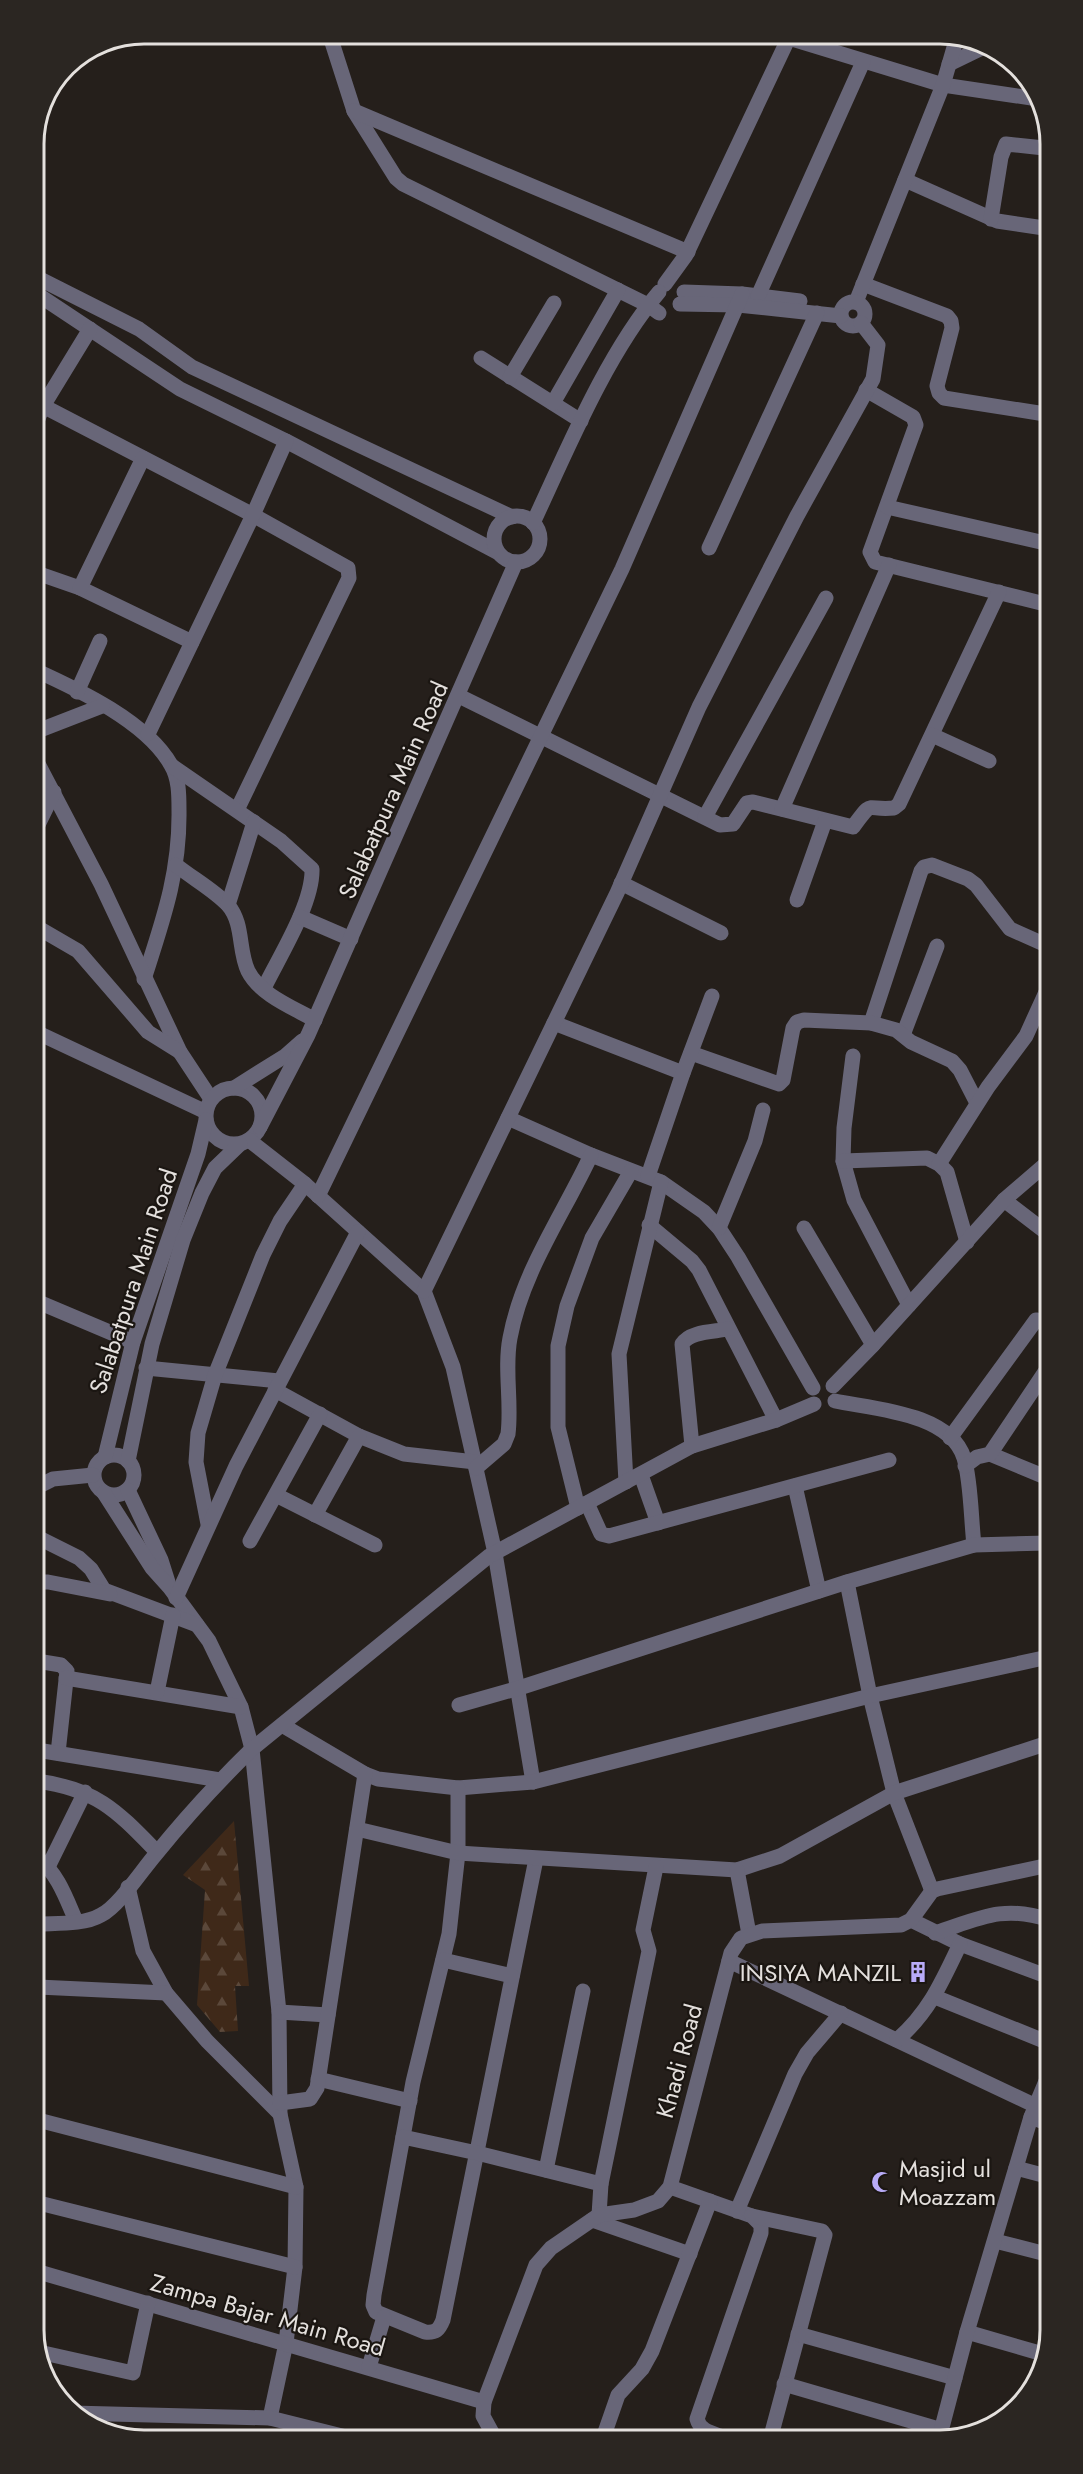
<svg xmlns="http://www.w3.org/2000/svg" width="1083" height="2474" viewBox="0 0 1083 2474" font-family="Jost,sans-serif">
	<defs>
		<pattern id="forest-firs" width="22" height="20" patternUnits="userSpaceOnUse" patternTransform="scale(1.5)"><rect width="22" height="20" fill="#3f2919"/><path d="M5 1l3.5 6h-7zM16 11l3.5 6h-7z" fill="#5b483a"/></pattern>
	</defs>
	<rect width="100%" height="100%" fill="#251f1b"/>
	<!-- forest -->
	<path fill="url(#forest-firs)" d="M234 1821 249 1986H235L238 2031 220 2032 197 2005 205 1890 183 1875Z"/>
	<g fill="none" stroke-linecap="round" stroke-linejoin="round">
		<!-- minor -->
		<g stroke="#686678" stroke-width="15">
			<path d="M329 33 354 111 396 178 403 184 648 305 659 313"/>
			<path d="M789 38 943 85 1038 99"/>
			<path d="M949 64 984 47"/>
			<path d="M354 111 688 252"/>
			<path d="M905 180 997 221 1044 228"/>
			<path d="M991 219 1001 157 1006 144 1044 148"/>
			<path d="M34 276 139 329 192 367 512 517"/>
			<path d="M665 284 686 255 791 33"/>
			<path d="M863 284 947 316 951 321 952 328 937 386 939 393 944 398 1045 414"/>
			<path d="M34 292 180 389 286 441 497 552"/>
			<path d="M684 292 742 294 800 301"/>
			<path d="M758 296 863 62"/>
			<path d="M856 302 943 85 957 37"/>
			<circle cx="853" cy="314" r="12"/>
			<path d="M680 304 738 305 841 316"/>
			<path d="M481 358 581 421"/>
			<path d="M510 377 554 303"/>
			<path d="M866 390 913 417 916 425 870 552 875 562 1045 604"/>
			<path d="M553 403 618 290"/>
			<path d="M43 406 253 515 348 568 349 578 237 810"/>
			<path d="M34 429 43 406 90 329"/>
			<path d="M887 507 1045 543"/>
			<circle cx="517" cy="539" r="23"/>
			<path d="M533 523C568 448 606 355 659 292"/>
			<path d="M709 548 817 313"/>
			<path d="M34 572 80 588 192 642"/>
			<path d="M80 588 143 458"/>
			<path d="M35 670C79 690 147 722 171 765 179 778 179 795 179 810 180 873 163 920 144 979"/>
			<path d="M77 692 100 641"/>
			<path d="M459 696 720 825 733 824 747 803 753 802 853 827C874 798 865 811 894 808L899 804 999 592"/>
			<path d="M35 732 102 706"/>
			<path d="M148 734 253 515 286 441"/>
			<path d="M932 735 989 761"/>
			<path d="M35 758 101 884 180 1052 211 1099"/>
			<path d="M172 766 281 841 312 869C313 904 279 957 264 988"/>
			<path d="M782 809 889 565"/>
			<path d="M705 817 826 598"/>
			<path d="M35 831 54 792"/>
			<path d="M176 865C192 878 214 890 228 905 244 924 238 950 248 971 260 995 294 1008 315 1020"/>
			<path d="M621 883 721 933"/>
			<path d="M797 900 825 821"/>
			<path d="M228 905 254 822"/>
			<path d="M300 917 351 939"/>
			<path d="M35 926 78 951 148 1032 180 1052"/>
			<path d="M554 1023 683 1073"/>
			<path d="M871 1023 921 871 924 867 932 865 968 879 976 885 1010 929 1046 945"/>
			<path d="M36 1032 206 1112"/>
			<path d="M903 1035 937 946"/>
			<path d="M691 1053 779 1084 783 1080 793 1028 797 1022 804 1020 871 1023 896 1030 911 1042 952 1061 960 1070 977 1103"/>
			<path d="M853 1056 844 1128 843 1161 854 1200 909 1305"/>
			<circle cx="234" cy="1116" r="28"/>
			<path d="M234 1088 285 1056 302 1041"/>
			<path d="M508 1118 591 1155 661 1182 704 1212 719 1228 738 1257 813 1388"/>
			<path d="M260 1127 308 1035 516 562"/>
			<path d="M249 1140 305 1184 424 1291 453 1367 495 1553 533 1782"/>
			<path d="M843 1161 927 1158 939 1164 947 1172 967 1242"/>
			<path d="M939 1164 988 1087 1026 1036 1046 992"/>
			<path d="M648 1176 683 1073 712 996"/>
			<path d="M318 1196 622 569 742 294"/>
			<path d="M1004 1200 1047 1233"/>
			<path d="M649 1225 692 1261 699 1270 776 1420"/>
			<path d="M719 1228 755 1141 763 1110"/>
			<path d="M804 1228 873 1345"/>
			<path d="M424 1291 617 893 699 707 797 516 873 379 878 345 861 323"/>
			<path d="M36 1301 133 1342"/>
			<path d="M146 1368 279 1381"/>
			<path d="M833 1386 873 1345 1004 1200 1047 1163"/>
			<path d="M275 1390 359 1436 404 1454 475 1462"/>
			<path d="M835 1401C874 1409 950 1413 964 1458 971 1481 971 1519 974 1545"/>
			<path d="M950 1438 1036 1320 1047 1322"/>
			<path d="M692 1446 682 1344C690 1331 714 1332 728 1329"/>
			<path d="M990 1454 1043 1476"/>
			<circle cx="114" cy="1475" r="20"/>
			<path d="M105 1457 133 1342 198 1154 206 1120"/>
			<path d="M128 1461 152 1344 183 1240 202 1193 215 1168 240 1144"/>
			<path d="M965 1466 977 1457 990 1454 1047 1369"/>
			<path d="M476 1468 504 1444 508 1434C512 1402 504 1369 510 1338 522 1272 563 1215 591 1155"/>
			<path d="M641 1475 658 1523"/>
			<path d="M626 1482 619 1354 661 1182"/>
			<path d="M795 1486 819 1591"/>
			<path d="M37 1487 53 1479 93 1475"/>
			<path d="M128 1490 161 1560 168 1582"/>
			<path d="M104 1493 152 1568 170 1588 209 1641 241 1707 252 1749 279 2012 280 2114 296 2187 295 2267 286 2343 270 2418"/>
			<path d="M276 1495 375 1545"/>
			<path d="M587 1503 601 1534 609 1536 889 1460"/>
			<path d="M578 1508 558 1427V1346L567 1306 592 1238 631 1171"/>
			<path d="M315 1515 359 1436"/>
			<path d="M208 1524 196 1462 198 1433 215 1375 263 1255 280 1221 305 1184"/>
			<path d="M37 1537 79 1558 91 1569 104 1590 197 1625"/>
			<path d="M250 1541 320 1414"/>
			<path d="M847 1582 870 1696 894 1793 932 1891"/>
			<path d="M37 1585 42 1582H48L110 1594"/>
			<path d="M176 1598 236 1466 358 1232"/>
			<path d="M37 1661 61 1665 67 1671 58 1753"/>
			<path d="M66 1678 241 1707"/>
			<path d="M157 1692 173 1615"/>
			<path d="M459 1705 519 1688 847 1582 974 1545 1048 1543"/>
			<path d="M282 1725 365 1774 378 1779 458 1788 533 1782 870 1696 1048 1657"/>
			<path d="M37 1750 220 1780"/>
			<path d="M37 1781C97 1789 117 1811 157 1852"/>
			<path d="M458 1788V1853L449 1934 413 2082 374 2295 373 2305 376 2312 425 2332C436 2333 439 2330 443 2320L536 1859"/>
			<path d="M357 1829 458 1853 737 1870 780 1856 894 1793 1048 1743"/>
			<path d="M38 1858C58 1874 66 1898 76 1921"/>
			<path d="M48 1867 85 1792"/>
			<path d="M737 1870 749 1934"/>
			<path d="M128 1887 143 1951 166 1993 207 2041 280 2114"/>
			<path d="M911 1920 960 1944 1049 1977"/>
			<path d="M38 1924C57 1923 84 1925 101 1915 119 1906 142 1870 156 1854 186 1817 218 1782 252 1749L489 1556 692 1446 776 1420 814 1404"/>
			<path d="M935 1933C978 1919 1003 1904 1049 1920"/>
			<path d="M443 1960 512 1976"/>
			<path d="M729 1961 1036 2106"/>
			<path d="M38 1987 166 1993"/>
			<path d="M935 1997 1049 2043"/>
			<path d="M279 2012 328 2015"/>
			<path d="M897 2040C929 2012 942 1982 960 1944"/>
			<path d="M318 2079 410 2101"/>
			<path d="M280 2103 310 2099 317 2088 365 1774"/>
			<path d="M1031 2117 1049 2124"/>
			<path d="M38 2120 296 2187"/>
			<path d="M403 2137 477 2153 601 2184"/>
			<path d="M1016 2168 1050 2177"/>
			<path d="M546 2170 583 1991"/>
			<path d="M670 2187 752 2216 761 2225V2233L697 2419C700 2431 712 2433 723 2437"/>
			<path d="M39 2203 295 2267"/>
			<path d="M737 2211 795 2074 807 2053 841 2013"/>
			<path d="M599 2215 601 2184 649 1951 643 1930 656 1867"/>
			<path d="M752 2216 822 2231 825 2235 771 2436"/>
			<path d="M592 2220 690 2254"/>
			<path d="M995 2241 1050 2255"/>
			<path d="M39 2272 484 2402"/>
			<path d="M967 2332 1043 2354"/>
			<path d="M798 2334 955 2378"/>
			<path d="M39 2352 133 2373 148 2303"/>
			<path d="M369 2367 384 2317"/>
			<path d="M784 2384 942 2430"/>
			<path d="M72 2413 270 2418 354 2439"/>
			<path d="M940 2435 967 2332 1031 2117 1049 2074"/>
			<path d="M495 2438 483 2416 484 2402 536 2265 551 2248 599 2215 634 2210 658 2201 670 2187 731 1953 741 1938 762 1931 901 1925 911 1920 932 1891 937 1889 1049 1865"/>
			<path d="M603 2438 618 2395 642 2369 652 2351 710 2201"/>
		</g>
	</g>
	<!-- icons -->
	<defs>
		<symbol id="building-bare" viewBox="-9 -9 18 18"><path d="M-4-6H4V6H1V3H-1V6H-4ZM-2.5-4.3h1.7v1.8h-1.7ZM.8-4.3h1.7v1.8H.8ZM-2.5-1h1.7V.8h-1.7ZM.8-1h1.7V.8H.8Z" fill="#b8abf7" stroke="#1b1612" stroke-width="2.5" paint-order="stroke"/></symbol>
		<symbol id="mosque-bare" viewBox="-9 -9 18 18"><path d="M3.5-4.9A6 6 0 1 0 3.5 4.9A5 5 0 1 1 3.5-4.9Z" fill="#b8abf7" stroke="#1b1612" stroke-width="2.5" paint-order="stroke"/></symbol>
	</defs>
	<g fill-rule="evenodd">
		<use href="#building-bare" x="903" y="1957" width="30" height="30"/>
		<use href="#mosque-bare" x="867" y="2167" width="30" height="30"/>
	</g>
	<g text-anchor="middle" dominant-baseline="central" stroke-width="4.5" stroke-linejoin="round" paint-order="stroke">
		<!-- street labels -->
		<g font-size="24" fill="#e4e0dd" stroke="#1b1612">
			<text transform="translate(393 790) rotate(-66)">Salabatpura Main Road</text>
			<text transform="translate(133 1281) rotate(-72)">Salabatpura Main Road</text>
			<text transform="translate(679 2061) rotate(-75)">Khadi Road</text>
			<text transform="translate(268 2315) rotate(16)">Zampa Bajar Main Road</text>
		</g>
		<!-- poi labels -->
		<g font-size="24" fill="#e4e0dd" stroke="#1b1612" text-anchor="end">
			<text x="901" y="1972">INSIYA MANZIL</text>
			<text x="899" y="2168" text-anchor="start">Masjid ul<tspan x="899" dy="28">Moazzam</tspan></text>
		</g>
	</g>
	<!-- crop -->
	<path d="M0 0H1083V2474H0ZM144 44H940A100 100 0 0 1 1040 144V2330A100 100 0 0 1 940 2430H144A100 100 0 0 1 44 2330V144A100 100 0 0 1 144 44Z" fill="#2b2622" fill-rule="evenodd"/>
	<path fill="none" stroke="#e4e0dd" stroke-width="3" d="M144 44H940A100 100 0 0 1 1040 144V2330A100 100 0 0 1 940 2430H144A100 100 0 0 1 44 2330V144A100 100 0 0 1 144 44Z"/>
</svg>
